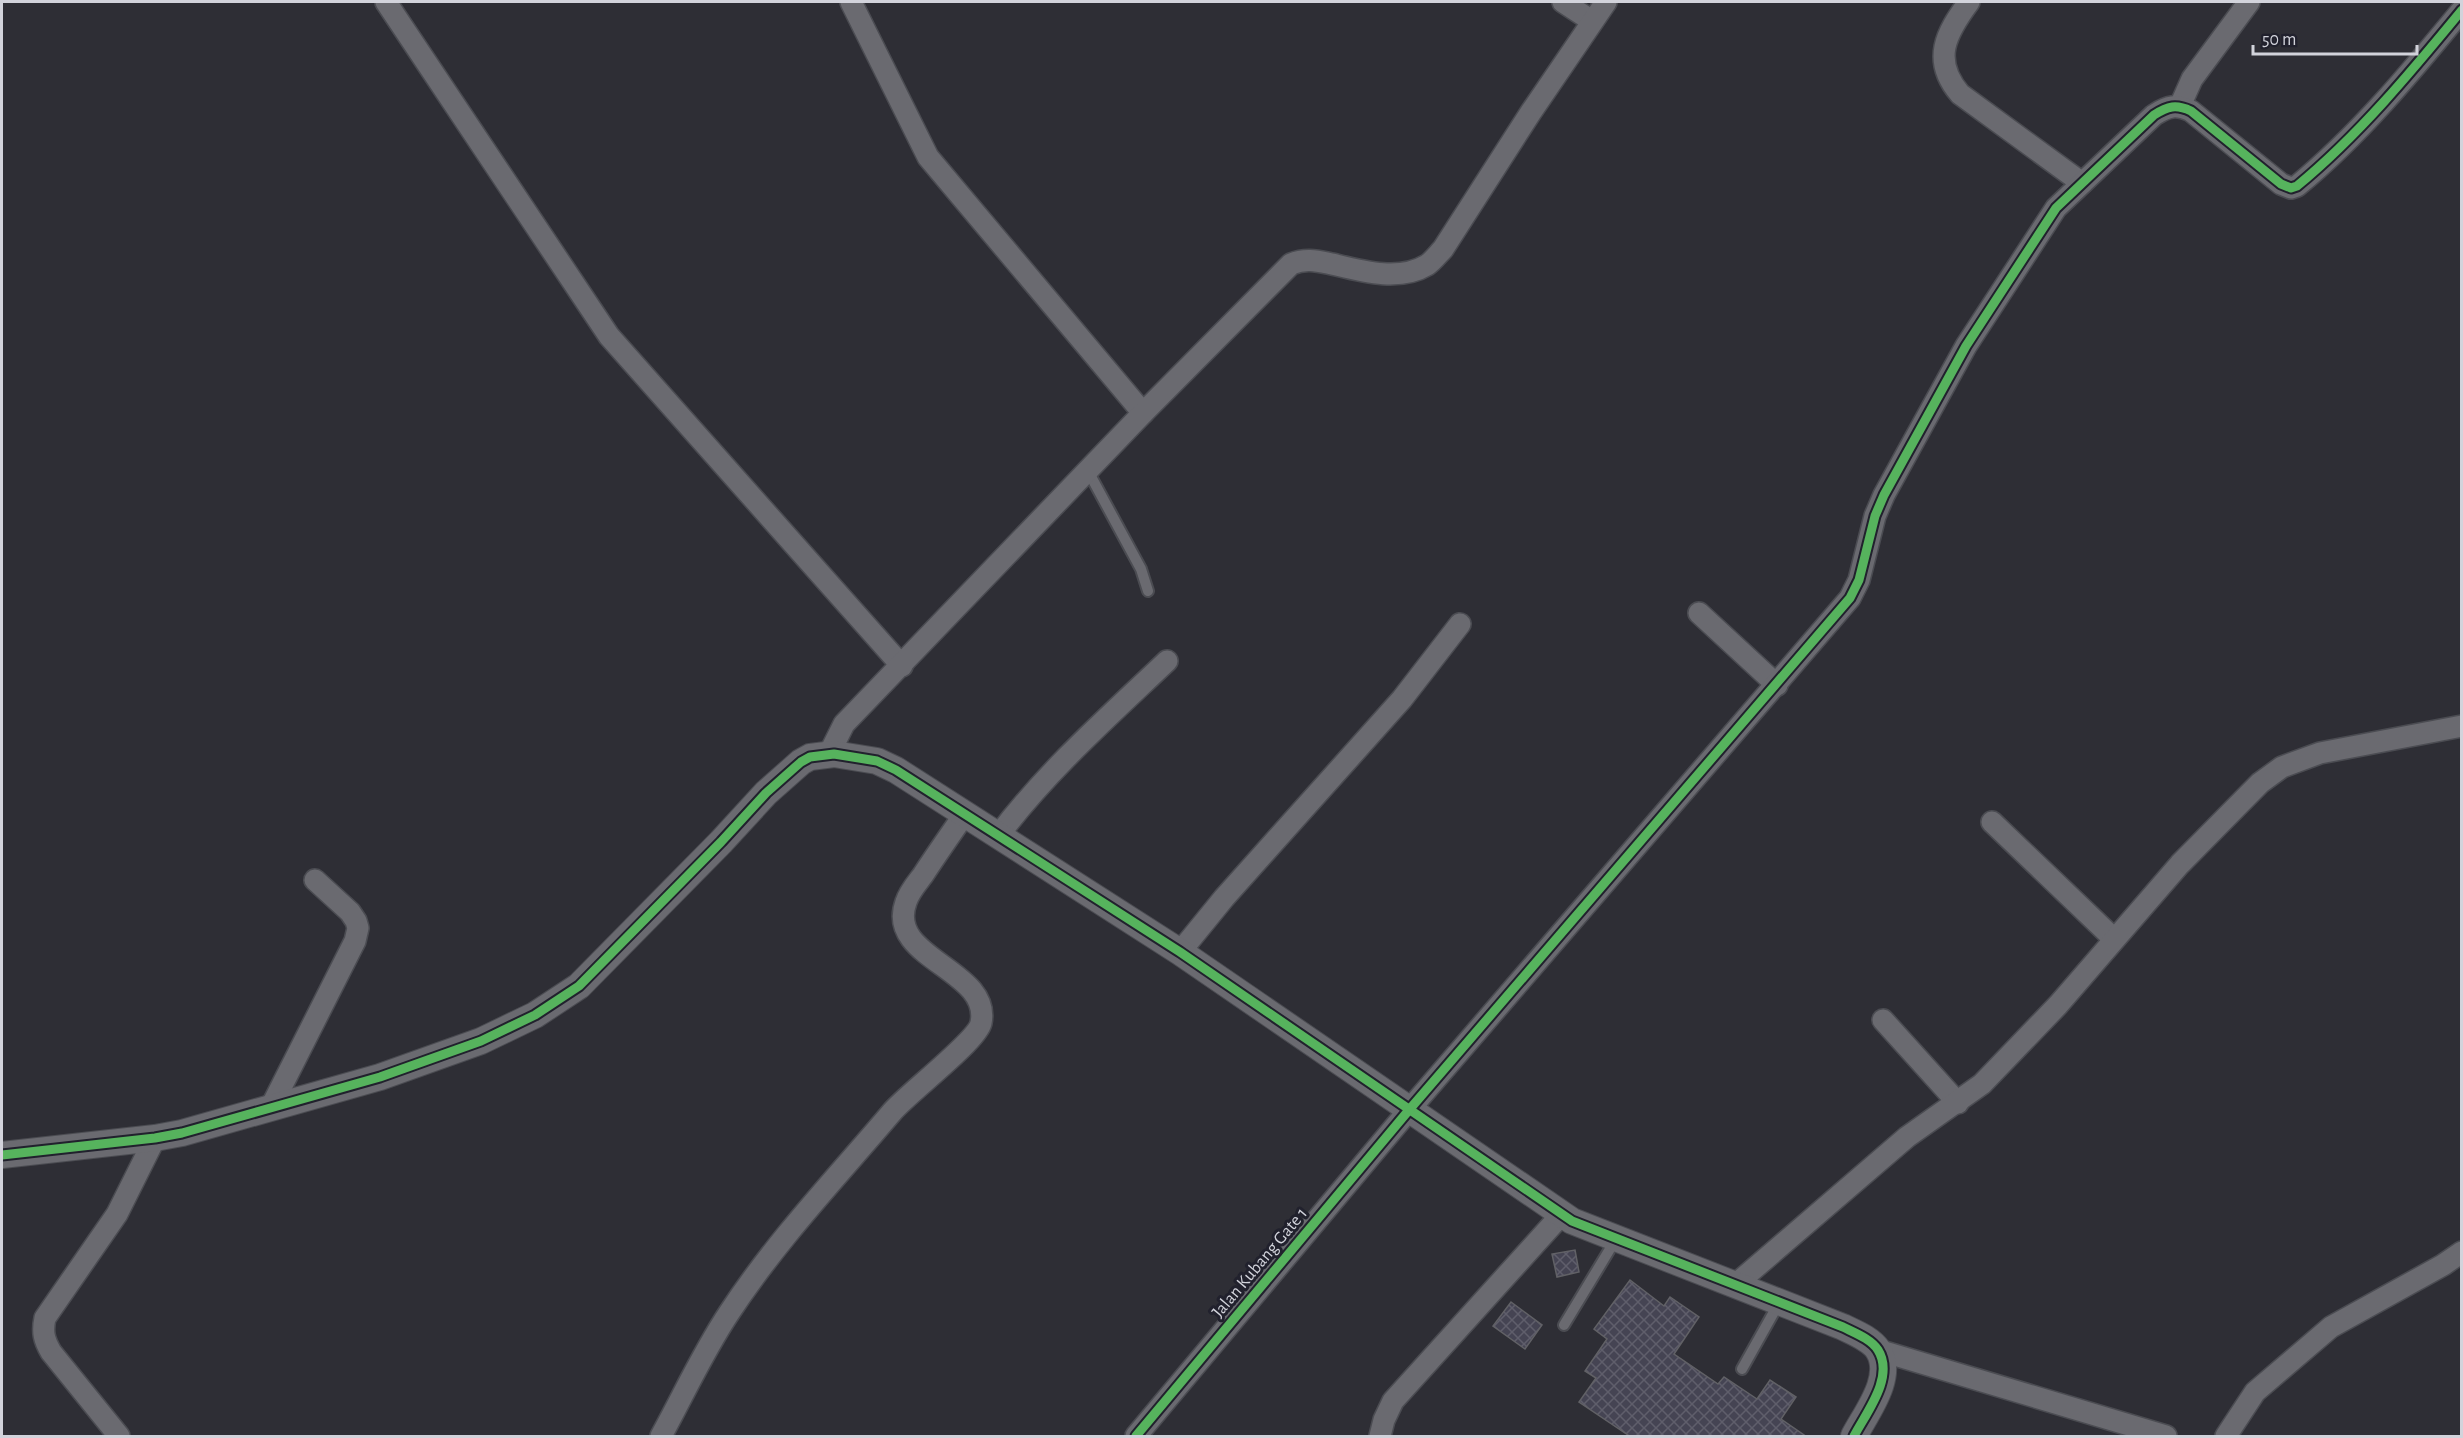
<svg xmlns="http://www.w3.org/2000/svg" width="2463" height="1438" viewBox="0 0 2463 1438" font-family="'Alegreya Sans',sans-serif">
	<defs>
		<pattern id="building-cross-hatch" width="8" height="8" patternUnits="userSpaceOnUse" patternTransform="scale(1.5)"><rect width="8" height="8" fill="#454453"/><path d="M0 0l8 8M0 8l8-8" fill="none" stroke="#5f5e6b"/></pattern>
	</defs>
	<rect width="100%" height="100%" fill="#2e2e35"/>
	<!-- building -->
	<g fill="url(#building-cross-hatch)" stroke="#616166" stroke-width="1.5">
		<path d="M1575 1250 1579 1272 1557 1277 1552 1254Z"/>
		<path d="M1630 1280 1664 1306 1670 1297 1699 1317 1674 1354 1718 1384 1724 1377 1757 1399 1770 1380 1796 1397 1781 1419 1807 1437H1631L1579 1402 1596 1378 1585 1371 1607 1339 1594 1329Z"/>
		<path d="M1511 1302 1542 1325 1525 1349 1493 1326Z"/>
	</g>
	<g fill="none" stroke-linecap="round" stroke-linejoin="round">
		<defs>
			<g id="service">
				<path d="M1088 471 1141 569 1148 591"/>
				<path d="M1564 1325 1616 1239"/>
				<path d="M1742 1369 1779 1303"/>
			</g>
			<g id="minor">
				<path d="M386 2 609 336 902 666"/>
				<path d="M851 2 928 157 1143 413"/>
				<path d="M1563 2 1592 21"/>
				<path d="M1969 2C1946 33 1931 60 1960 94L2082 183"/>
				<path d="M2180 106 2192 79 2249 2"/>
				<path d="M1699 613 1777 685"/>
				<path d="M829 754 844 724 1143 413 1291 264C1306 258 1317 261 1332 264 1361 271 1399 282 1427 265 1433 261 1438 254 1443 249L1531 112 1606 2"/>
				<path d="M1992 822 2114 939"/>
				<path d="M998 836C1047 771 1108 717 1167 661"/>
				<path d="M1180 952 1224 898 1402 699 1460 624"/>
				<path d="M1883 1020 1958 1103"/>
				<path d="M270 1109 355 941 358 928 356 921 350 912 315 880"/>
				<path d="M1735 1285 1907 1137 1982 1084 2058 1005 2180 864 2260 783 2282 767 2320 753 2462 726"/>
				<path d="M1878 1350 2166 1436"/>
				<path d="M119 1436 51 1352C44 1340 42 1332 45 1318L117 1214 155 1138"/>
				<path d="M661 1436C683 1396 703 1352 729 1313 776 1241 836 1178 892 1112 908 1093 977 1041 981 1023 992 969 885 959 906 902 909 892 917 883 923 875 936 855 950 835 964 815"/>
				<path d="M1136 1436 1409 1110 1850 598 1859 580 1875 516 1884 495 1966 346 2056 208 2154 115C2168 106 2176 104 2191 111L2281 184 2291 188 2297 186C2359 135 2411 72 2462 10"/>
				<path d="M1380 1436 1384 1420 1393 1401 1562 1214"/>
				<path d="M2226 1436 2255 1392 2331 1327 2443 1265 2462 1252"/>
			</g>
			<path id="tertiary" d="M2 1155 155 1138 182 1133 380 1077 481 1041 535 1015 579 986 721 842 766 793 801 762 810 757 834 754 877 761 896 770 1180 952 1572 1221 1843 1327C1855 1333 1871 1339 1878 1350 1895 1377 1866 1413 1854 1436"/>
		</defs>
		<!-- service casing -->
		<use href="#service" stroke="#4b4c52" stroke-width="14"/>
		<!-- minor casing -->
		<use href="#minor" stroke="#4b4c52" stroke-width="24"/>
		<!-- tertiary casing -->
		<use href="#tertiary" stroke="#4b4c52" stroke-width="28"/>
		<!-- service -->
		<use href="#service" stroke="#6a6a70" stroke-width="10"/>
		<!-- minor -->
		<use href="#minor" stroke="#6a6a70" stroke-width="21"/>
		<!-- tertiary -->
		<use href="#tertiary" stroke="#6a6a70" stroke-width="26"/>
		<defs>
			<g id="cycleway">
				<path d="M2 1155 155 1138 182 1133 380 1077 481 1041 535 1015 579 986 721 842 766 793 801 762 810 757 834 754 877 761 896 770 1180 952 1572 1221 1843 1327C1855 1333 1871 1339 1878 1350 1895 1377 1866 1413 1854 1436"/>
				<path d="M1136 1436 1409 1110 1850 598 1859 580 1875 516 1884 495 1966 346 2056 208 2154 115C2168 106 2176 104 2191 111L2281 184 2291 188 2297 186C2359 135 2411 72 2462 10"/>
			</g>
		</defs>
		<!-- cycleway casing -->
		<use href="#cycleway" stroke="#21212d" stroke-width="13"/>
		<!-- cycleway -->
		<use href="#cycleway" stroke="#56b35d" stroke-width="9"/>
	</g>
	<g text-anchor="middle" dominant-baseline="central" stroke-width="6" stroke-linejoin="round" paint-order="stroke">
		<!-- street labels -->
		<g font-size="18" fill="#d2d3db" stroke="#21212d">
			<text transform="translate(1260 1263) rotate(-50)">Jalan Kubang Gate 1</text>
		</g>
	</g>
	<!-- border -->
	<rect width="2463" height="1438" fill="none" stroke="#d2d3db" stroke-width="6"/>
	<!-- scale -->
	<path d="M2253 45v9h164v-9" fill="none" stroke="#d2d3db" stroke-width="3"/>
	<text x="2262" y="45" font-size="18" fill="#d2d3db" stroke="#21212d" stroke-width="4.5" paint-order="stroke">50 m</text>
</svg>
